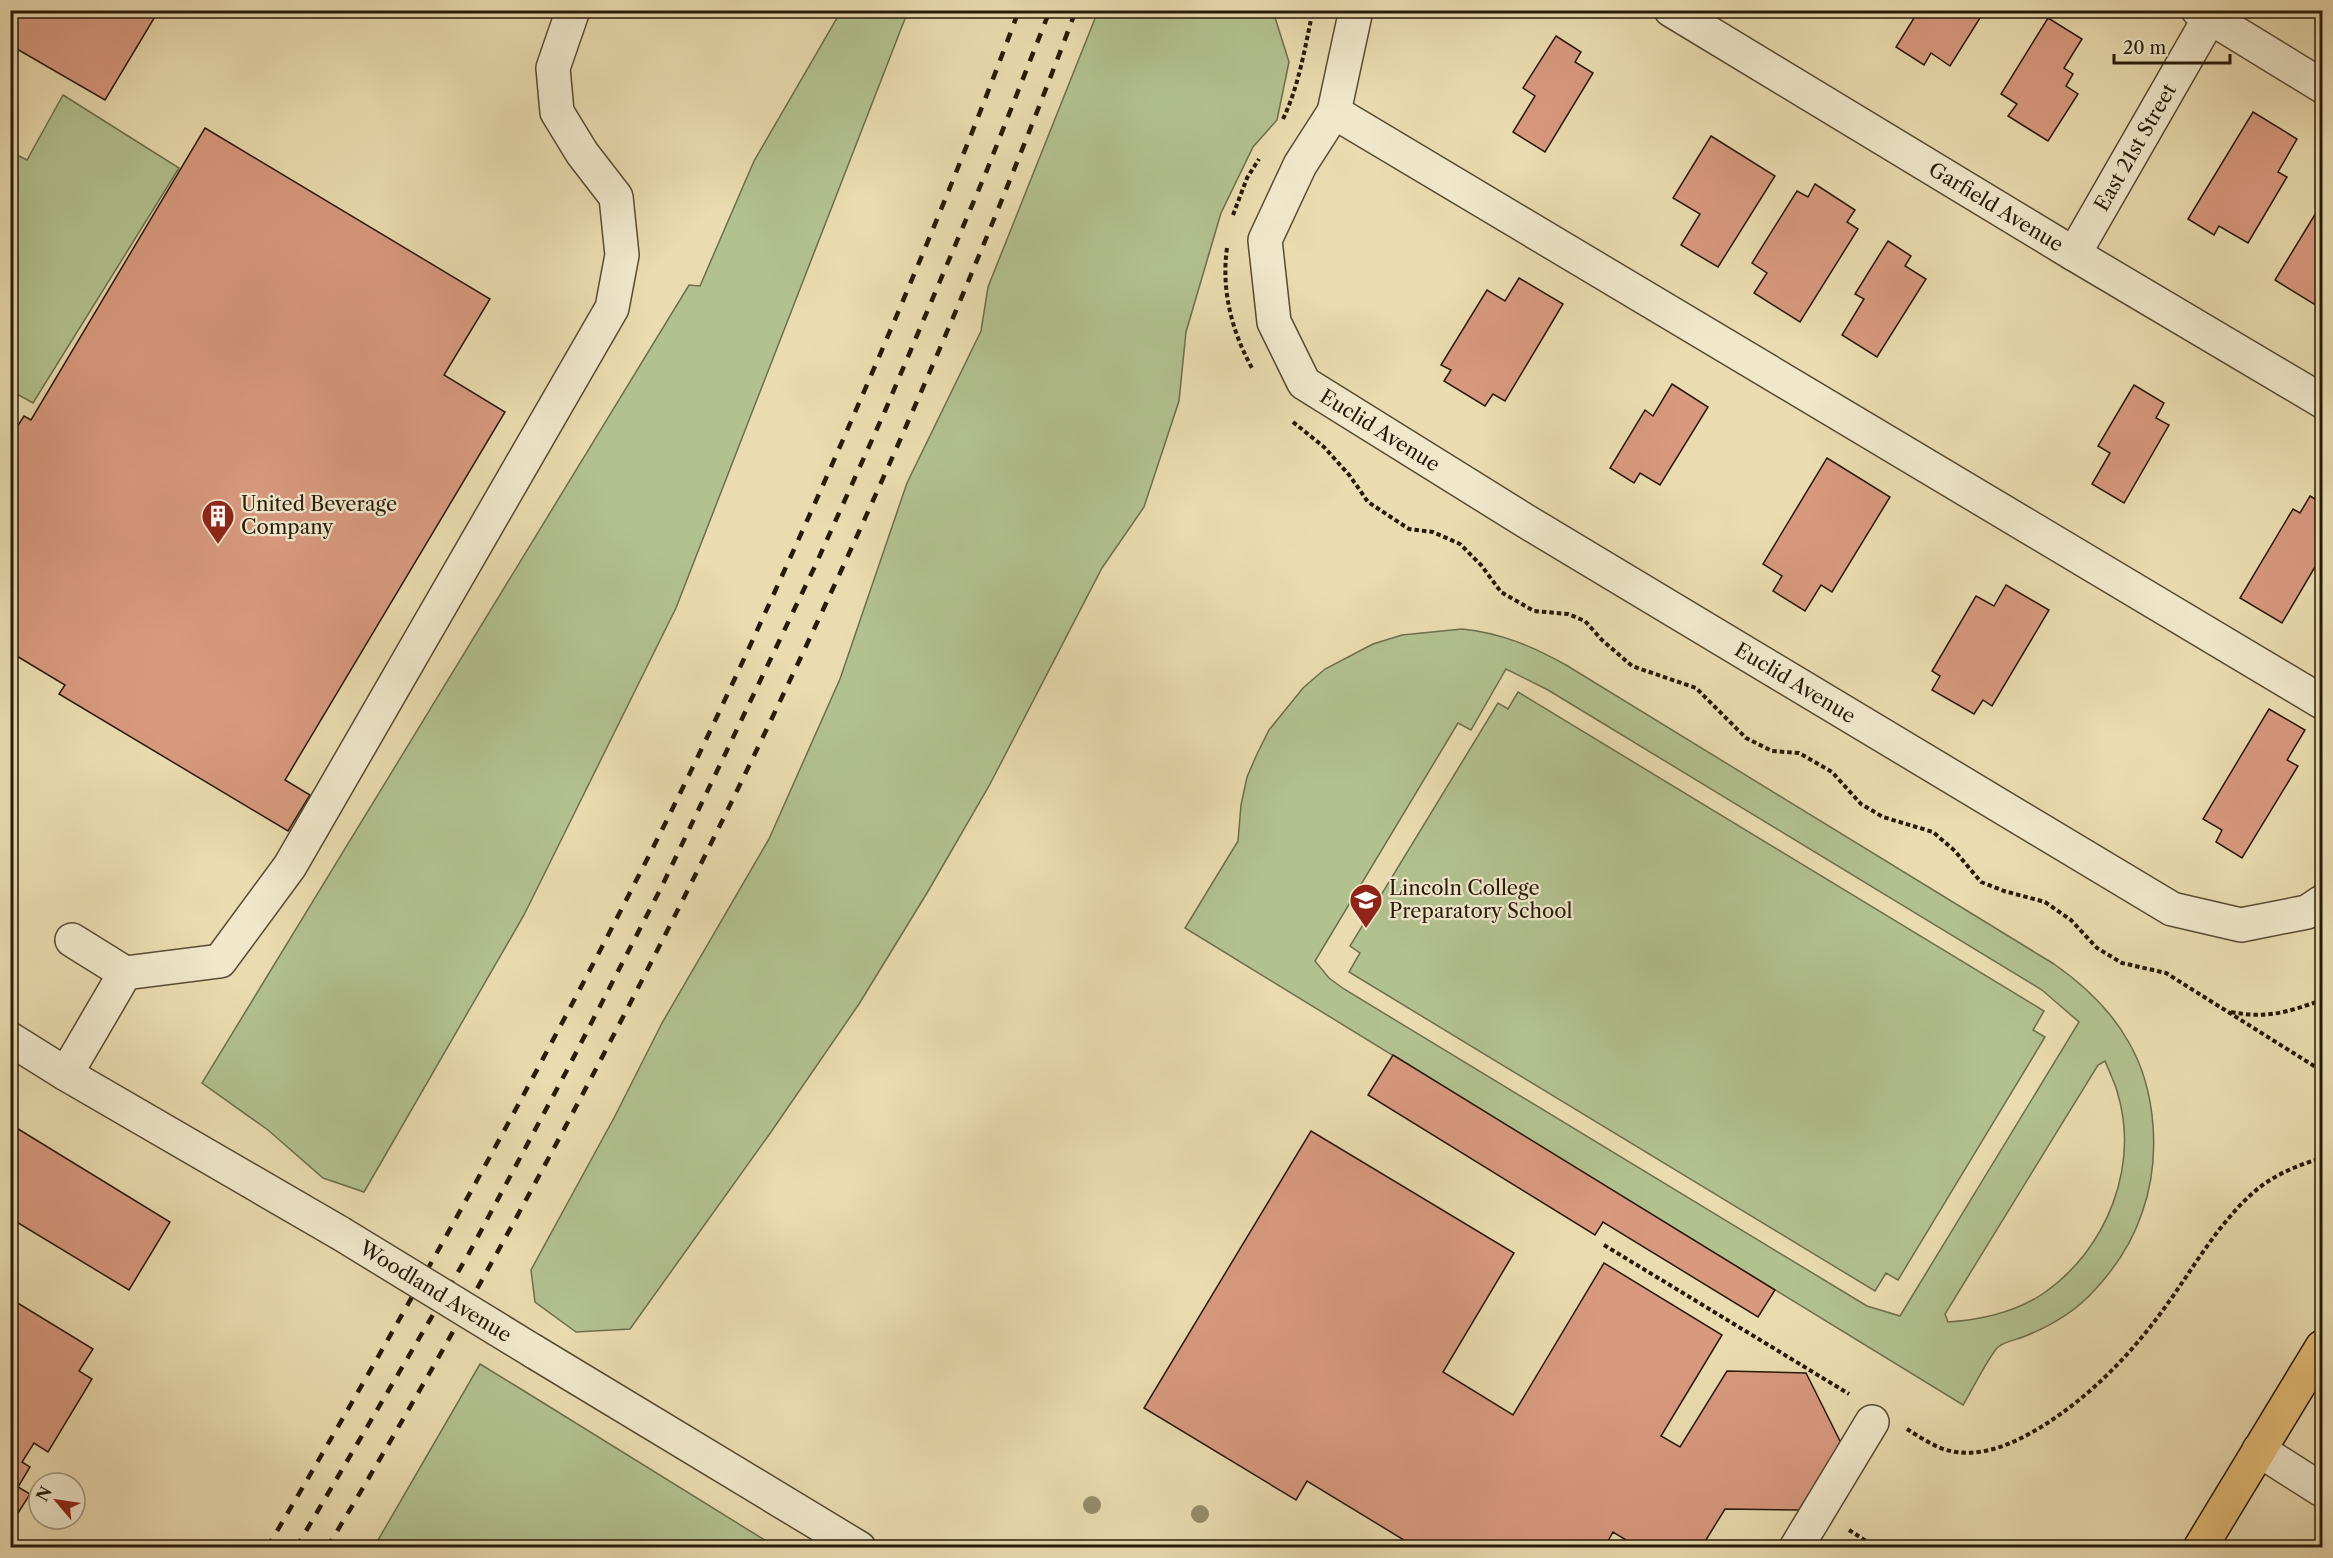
<svg xmlns="http://www.w3.org/2000/svg" width="2333" height="1558" viewBox="0 0 2333 1558" font-family="'Libre Caslon Text',serif">
	<rect width="100%" height="100%" fill="#eadcb0"/>
	<filter id="stains"><feTurbulence type="fractalNoise" baseFrequency=".00333" numOctaves="4"/><feColorMatrix values="0 0 0 0 .2 0 0 0 0 .09 0 0 0 0 .02 0 0 0 .5 -.17"/></filter>
	<radialGradient id="worn" r=".72"><stop offset=".6" stop-color="#630" stop-opacity="0"/><stop offset="1" stop-color="#630" stop-opacity=".3"/></radialGradient>
	<!-- green -->
	<g fill="#b2c28f" stroke="#6d6e4c" stroke-width="1.5" fill-rule="evenodd">
		<path d="M841 11H908L676 608 524 915 364 1192 323 1178 268 1130 202 1083 689 285 700 286 754 161Z"/>
		<path d="M1098 11H1273L1289 62 1277 120 1253 147 1221 213 1186 332 1179 401 1144 507 1102 568 989 786 927 893 859 1004 771 1132 630 1329 576 1332 535 1302 531 1270 615 1116 662 1023 769 839 840 679 907 483 981 331 988 287Z"/>
		<path d="M63 95 179 168 33 403 17 394 11 405V152L27 160Z"/>
		<path d="M1462 629C1501 633 1532 646 1566 665L2054 964C2084 985 2110 1009 2128 1041 2157 1090 2161 1160 2142 1213 2132 1243 2113 1271 2092 1293 2074 1312 2052 1325 2028 1335 2020 1339 2005 1341 1998 1347 1989 1356 1971 1392 1963 1405L1185 928 1238 841 1241 805 1247 777 1257 754 1269 730 1303 688 1325 669 1373 644 1402 635ZM1506 669 1548 690 2042 990 2079 1022 1900 1316 1867 1306 1344 989 1329 978 1315 961 1458 723 1471 730ZM2105 1061C2109 1071 2114 1081 2117 1091 2140 1166 2107 1249 2044 1293 2016 1312 1980 1320 1948 1322L1945 1314 2098 1065Z"/>
		<path d="M1518 692 2044 1011 2033 1030 2045 1037 1898 1280 1886 1273 1875 1291 1349 972 1360 953 1350 946 1498 703 1508 709Z"/>
		<path d="M480 1364 516 1386 776 1547H374Z"/>
	</g>
	<!-- building -->
	<g fill="#d8997f" stroke="#281a0a" stroke-width="1.5">
		<path d="M10 10H159L105 100 10 45Z"/>
		<path d="M1919 10H1985L1950 66 1931 53 1924 65 1896 47Z"/>
		<path d="M2048 18 2082 39 2064 68 2073 74 2066 86 2078 94 2048 141 2008 116 2017 104 2001 94Z"/>
		<path d="M1556 36 1581 52 1575 62 1593 73 1545 152 1513 132 1535 96 1523 88Z"/>
		<path d="M2253 112 2297 139 2278 172 2287 177 2248 243 2219 226 2214 235 2188 219Z"/>
		<path d="M205 128 490 299 444 375 505 412 285 780 310 795 288 831 59 694 65 685 10 652V438L24 416 31 420Z"/>
		<path d="M1711 136 1775 176 1718 267 1681 245 1700 214 1673 198Z"/>
		<path d="M1815 184 1855 210 1847 222 1858 229 1800 322 1754 293 1767 273 1752 263 1797 191 1808 197Z"/>
		<path d="M2322 203V309L2275 280Z"/>
		<path d="M1888 241 1911 256 1905 266 1926 279 1877 357 1842 335 1864 299 1855 294Z"/>
		<path d="M1519 278 1563 304 1505 401 1493 394 1485 406 1444 381 1451 370 1441 365 1487 290 1505 301Z"/>
		<path d="M1672 384 1708 407 1660 485 1640 473 1634 483 1610 468 1645 410 1653 416Z"/>
		<path d="M2134 385 2164 403 2156 418 2169 425 2124 503 2092 484 2110 453 2098 446Z"/>
		<path d="M1827 458 1890 497 1832 592 1821 585 1805 611 1773 591 1782 576 1763 564Z"/>
		<path d="M2310 496 2322 503V555L2282 623 2240 598 2293 509 2300 513Z"/>
		<path d="M2006 585 2049 610 1992 706 1983 700 1974 714 1932 690 1940 676 1932 671 1976 596 1994 606Z"/>
		<path d="M2269 709 2305 730 2287 760 2298 766 2242 858 2216 842 2222 830 2203 819Z"/>
		<path d="M1393 1055 1775 1290 1758 1317 1603 1222 1595 1235 1368 1095Z"/>
		<path d="M10 1124 170 1222 129 1290 10 1218Z"/>
		<path d="M1311 1131 1514 1253 1443 1372 1513 1415 1604 1263 1722 1335 1661 1436 1680 1447 1727 1371 1806 1373 1841 1443 1799 1510 1725 1509 1701 1548H1639L1613 1532 1604 1548H1417L1307 1481 1296 1500 1144 1408Z"/>
		<path d="M16 1302 93 1349 79 1371 92 1379 48 1452 34 1443 22 1462 30 1467 18 1487 30 1494 10 1526V1311Z"/>
	</g>
	<g fill="none" stroke-linecap="round" stroke-linejoin="round">
		<defs>
			<g id="minor">
				<path id="s1" d="M1356 10 1334 112 1300 165 1265 240 1274 322 1304 383 1524 520 2172 909 2241 925 2307 912 2322 902"/>
				<path id="s2" d="M1671 10 2074 254 2322 401"/>
				<path d="M2198 10 2322 86"/>
				<path d="M1334 112 2322 702"/>
				<path id="s3" d="M2074 254 2214 10"/>
				<path d="M72 940 125 973"/>
				<path d="M10 1039 66 1074 340 1233"/>
				<path d="M66 1074 125 973 220 961 290 866 612 308 622 255 616 197 582 153 557 112 553 68 573 10"/>
				<path d="M533 1351 859 1548"/>
				<path d="M2259 1450 2322 1490"/>
				<path d="M1796 1548 1872 1422"/>
			</g>
			<path id="major" d="M2200 1548 2322 1347"/>
		</defs>
		<!-- minor casing -->
		<use href="#minor" stroke="#584a34" stroke-width="36"/>
		<!-- major casing -->
		<use href="#major" stroke="#281a0a" stroke-width="36"/>
		<!-- path -->
		<g stroke="#281a0a" stroke-width="4" stroke-dasharray="4.5 3" stroke-linecap="butt">
			<path d="M1283 119C1299 86 1305 47 1313 10"/>
			<path d="M1233 215 1247 178 1259 159"/>
			<path d="M1227 248C1221 290 1232 332 1252 368"/>
			<path d="M1293 422 1324 447 1350 476 1368 502 1409 529 1433 532 1460 544 1481 565 1501 592 1534 611 1568 614 1585 621 1602 640 1632 666 1696 688 1746 738 1772 751 1799 753 1832 772 1861 804 1883 817 1933 832 1955 851 1981 882 2004 891 2045 902 2071 920 2097 948 2122 963 2166 973 2322 1071"/>
			<path d="M2231 1012C2267 1019 2288 1012 2322 1000"/>
			<path d="M1604 1245 1849 1394"/>
			<path d="M1907 1429C1918 1436 1930 1444 1943 1449 1980 1461 2018 1442 2049 1422 2099 1389 2139 1345 2173 1296 2198 1260 2221 1221 2254 1192 2273 1175 2298 1165 2322 1158"/>
			<path d="M1849 1530 1877 1548"/>
		</g>
		<!-- minor -->
		<use href="#minor" stroke="#f1e8cc" stroke-width="33"/>
		<!-- major -->
		<use href="#major" stroke="#e5be78" stroke-width="33"/>
		<!-- rail -->
		<g stroke="#281a0a" stroke-width="4.5" stroke-dasharray="10 10" stroke-linecap="butt">
			<path d="M267 1548C397 1328 522 1104 638 877 701 755 758 629 815 503 887 341 957 177 1019 10"/>
			<path d="M296 1548 468 1255 566 1072 662 886 816 564 885 411 987 170 1050 10"/>
			<path d="M327 1548C472 1307 605 1059 729 807 856 547 974 282 1076 10"/>
		</g>
		<defs>
			<g id="minor-bridge">
				<path id="s4" d="M340 1233 533 1351"/>
			</g>
		</defs>
		<!-- minor-bridge casing -->
		<use href="#minor-bridge" stroke="#584a34" stroke-width="36" stroke-linecap="butt"/>
		<!-- minor-bridge -->
		<use href="#minor-bridge" stroke="#f1e8cc" stroke-width="33"/>
	</g>
	<!-- trees -->
	<g fill="#968d6b">
		<circle cx="1092" cy="1505" r="9"/>
		<circle cx="1200" cy="1514" r="9"/>
	</g>
	<!-- icons -->
	<defs>
		<symbol id="building-pin" viewBox="-11 -11 22 30"><path d="M0 17L-7.5 6A9.5 9.5 0 1 1 7.5 6Z" fill="#8f2418" stroke="#f1e8cc"/><path d="M-4-6H4V6H1V3H-1V6H-4ZM-2.5-4.3h1.7v1.8h-1.7ZM.8-4.3h1.7v1.8H.8ZM-2.5-1h1.7V.8h-1.7ZM.8-1h1.7V.8H.8Z" fill="#fff"/></symbol>
		<symbol id="school-pin" viewBox="-11 -11 22 30"><path d="M0 17L-7.5 6A9.5 9.5 0 1 1 7.5 6Z" fill="#8f2418" stroke="#f1e8cc"/><path d="M0-5L7-2L0 1L-7-2ZM-4 1L0 2.5L4 1V4Q0 6-4 4Z" fill="#fff"/></symbol>
	</defs>
	<g fill-rule="evenodd">
		<use href="#building-pin" x="199" y="497" width="38" height="52"/>
		<use href="#school-pin" x="1347" y="881" width="38" height="52"/>
	</g>
	<g text-anchor="middle" dominant-baseline="central" stroke-width="4.5" stroke-linejoin="round" paint-order="stroke">
		<!-- street labels -->
		<g font-size="20" fill="#281a0a" stroke="#f1e8cc">
			<text stroke="none"><textPath href="#s3" startOffset="123">East 21st Street</textPath></text>
			<text stroke="none"><textPath href="#s2" startOffset="380">Garfield Avenue</textPath></text>
			<text stroke="none"><textPath href="#s1" startOffset="490">Euclid Avenue</textPath></text>
			<text stroke="none"><textPath href="#s1" startOffset="976">Euclid Avenue</textPath></text>
			<text stroke="none"><textPath href="#s4" startOffset="112">Woodland Avenue</textPath></text>
		</g>
		<!-- poi labels -->
		<g font-size="20" fill="#281a0a" stroke="#f1e8cc" text-anchor="start">
			<text x="241" y="504">United Beverage<tspan x="241" dy="23">Company</tspan></text>
			<text x="1389" y="888">Lincoln College<tspan x="1389" dy="23">Preparatory School</tspan></text>
		</g>
	</g>
	<!-- margin -->
	<rect width="2333" height="1558" fill="none" stroke="#eadcb0" stroke-width="36"/>
	<rect x="12" y="12" width="2309" height="1534" fill="none" stroke="#281a0a" stroke-width="3"/>
	<rect x="18" y="18" width="2297" height="1522" fill="none" stroke="#281a0a" stroke-width="1.5"/>
	<!-- north arrow -->
	<g transform="translate(57 1501) rotate(299)"><circle r="28" fill="#f1e8cc" stroke="#a1967e" stroke-width="1.5"/>
	<path d="M0-4.5L10 22L0 15L-10 22Z" fill="#8f2418"/>
	<text y="-9" font-size="16" font-weight="bold" text-anchor="middle" fill="#281a0a">N</text>
	</g>
	<!-- scale -->
	<path d="M2114 54v9h116v-9" fill="none" stroke="#281a0a" stroke-width="3"/>
	<text x="2123" y="54" font-size="18" fill="#281a0a" stroke="#f1e8cc" stroke-width="4.5" paint-order="stroke">20 m</text>
	<rect width="100%" height="100%" filter="url(#stains)"/>
	<rect width="100%" height="100%" fill="url(#worn)"/>
</svg>
